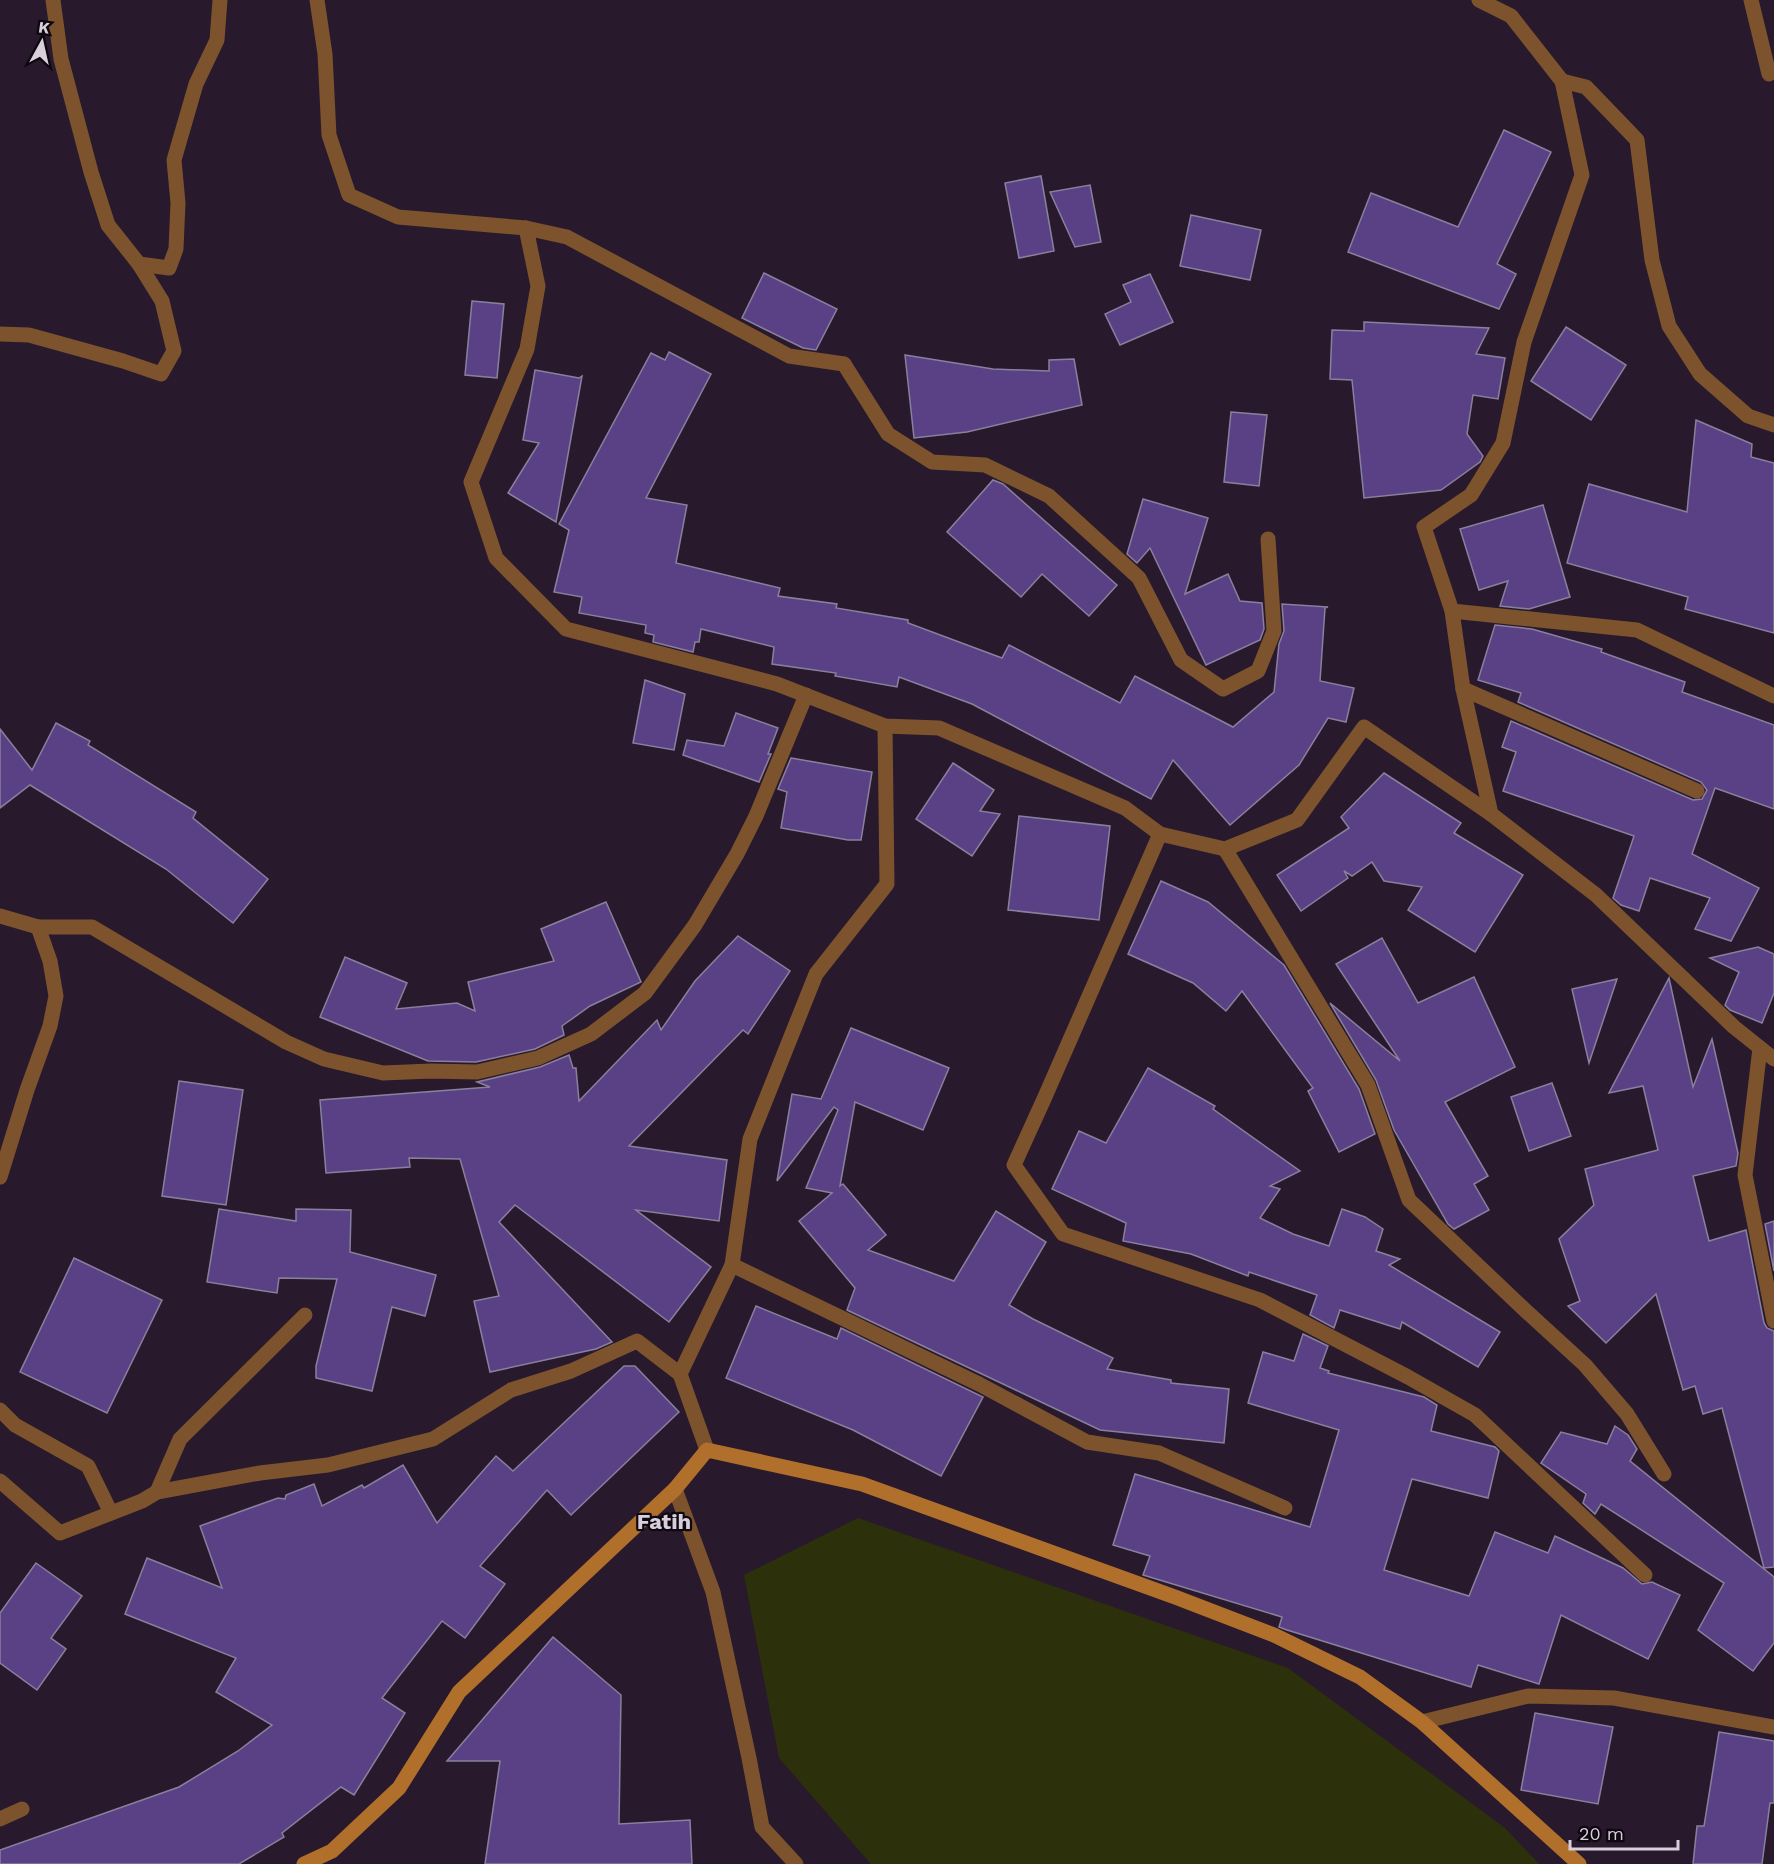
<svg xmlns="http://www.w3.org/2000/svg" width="1774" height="1864" viewBox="0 0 1774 1864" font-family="'Work Sans',sans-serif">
	<rect width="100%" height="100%" fill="#28192d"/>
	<!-- green -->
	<path fill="#2d310b" d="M858 1518 1288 1668 1505 1828 1539 1864H871L779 1758 744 1575Z"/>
	<!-- building -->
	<g fill="#5a4186" stroke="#89809d" stroke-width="1.5">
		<path d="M1504 130 1551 152 1497 264 1516 274 1499 309 1348 252 1371 193 1458 227Z"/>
		<path d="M1041 176 1054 251 1019 258 1005 183Z"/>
		<path d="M1090 185 1101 242 1075 247 1050 192Z"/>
		<path d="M1191 215 1261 230 1250 280 1180 266Z"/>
		<path d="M764 273 837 309 816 350 803 348 742 318Z"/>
		<path d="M1150 274 1173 322 1120 345 1105 314 1131 302 1123 285Z"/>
		<path d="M472 301 504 304 497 378 465 375Z"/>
		<path d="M1364 322 1489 328 1476 354 1505 358 1498 399 1473 395 1467 434 1483 456 1480 462 1441 490 1364 498 1352 380 1330 379 1332 330 1364 331Z"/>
		<path d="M1566 327 1626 365 1591 420 1531 381Z"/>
		<path d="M669 352 711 374 646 498 687 505 676 563 780 588 778 596 837 604 836 608 908 620V623L1002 658 1009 645 1120 703 1135 676 1233 727 1274 692 1279 644 1284 631 1282 604 1328 607 1325 608 1320 681 1354 688 1346 722 1328 718 1299 765 1230 825 1173 760 1151 799 972 704 899 677 897 687 835 676 836 673 772 664 774 647 701 629 699 642H695L693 652 653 642 654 635 645 633 646 625 579 613 582 597 554 592 569 530 559 524 651 353 665 360Z"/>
		<path d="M905 355 993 369 1049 371V360L1074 359 1082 405 967 432 914 438Z"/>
		<path d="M535 370 579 378 582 376 556 522 508 493 539 443 523 440Z"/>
		<path d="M1231 412 1267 415 1259 486 1224 482Z"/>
		<path d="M1696 420 1752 444 1751 457 1774 463V633L1685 609 1688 597 1567 563 1589 484 1687 512Z"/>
		<path d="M993 480 1003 484 1117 585 1089 616 1042 574 1021 597 947 532Z"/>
		<path d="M1143 499 1208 518 1185 594 1228 574 1240 601 1262 603 1264 629 1260 640 1206 665 1150 548 1137 563 1127 554Z"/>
		<path d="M1543 505 1570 597 1529 609 1500 606 1508 581 1479 590 1460 529Z"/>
		<path d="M1495 625 1532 629 1602 649 1601 652 1685 682 1682 692 1774 725V809L1715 788 1692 854 1759 888 1731 941 1695 929 1710 898 1650 878 1639 911 1621 905 1613 898 1634 836 1503 791 1516 752 1502 747 1511 721 1693 800 1702 799 1707 790 1701 782 1518 702 1521 693 1478 680Z"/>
		<path d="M645 680 685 694 674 750 633 743Z"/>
		<path d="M736 713 778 728 768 754H771L759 782 683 755 687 740 724 746Z"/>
		<path d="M56 723 90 741 88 745 196 812 193 818 268 879 233 923 166 869 30 785 0 808V729L32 770Z"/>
		<path d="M791 758 872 772 861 840H848L781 828 787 792 778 789Z"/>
		<path d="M953 763 994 790 980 811 1000 814 972 856 916 819Z"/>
		<path d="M1384 773 1461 823 1454 833 1523 875 1475 952 1408 910 1422 887 1384 881 1372 862 1352 876 1344 871 1348 878 1301 911 1277 875 1349 828 1341 817Z"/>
		<path d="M1019 816 1110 826 1099 920 1008 910Z"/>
		<path d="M1161 881 1208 902 1284 965 1359 1089 1375 1134 1339 1152 1308 1091 1313 1088 1242 991 1226 1011 1193 983 1128 954Z"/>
		<path d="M606 902 641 982 590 1006 562 1026 564 1035 535 1049 476 1062 428 1061 320 1017 345 957 407 983 396 1009 457 1003 475 1011 468 982 554 961 541 929Z"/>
		<path d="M738 936 790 971 748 1034 743 1030 629 1146 727 1160 719 1221 636 1210 711 1267 669 1322 515 1205 499 1222 612 1342 596 1349 490 1372 474 1301 499 1296 460 1159 409 1158 410 1167 326 1173 320 1100 490 1087 477 1082 540 1067 569 1055 573 1068H576L579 1101 657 1020 661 1030 695 981Z"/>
		<path d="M1382 938 1418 1003 1474 977 1515 1067 1445 1102 1488 1176 1474 1184 1489 1210 1454 1229 1448 1224 1394 1130 1376 1080 1330 1003 1400 1061 1336 964Z"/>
		<path d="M1758 947 1774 954V993L1762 1023 1730 1010 1725 1005 1739 972 1710 958Z"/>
		<path d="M1669 978 1693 1087 1712 1039 1738 1153 1736 1166 1693 1176 1709 1241 1746 1230 1764 1323 1767 1328 1774 1331V1567L1764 1568 1722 1408 1703 1414 1695 1386 1683 1390 1656 1294 1606 1343 1568 1306 1580 1301 1559 1239 1594 1205 1585 1169 1658 1150 1643 1086 1609 1093Z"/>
		<path d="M1617 979 1589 1063 1572 989Z"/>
		<path d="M851 1028 949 1068 923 1130 855 1102 840 1186 843 1184 886 1235 868 1250 954 1281 996 1211 1046 1242 1009 1305 1033 1319 1113 1358 1107 1369 1171 1380V1383L1229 1389 1224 1443 1100 1430 847 1310 855 1288 799 1221 832 1193 806 1188 838 1110 834 1107 777 1181 792 1094 821 1099Z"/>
		<path d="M1148 1068 1215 1106 1213 1109 1300 1171 1270 1186 1280 1189 1260 1218 1293 1234 1329 1246 1342 1209 1365 1217 1383 1229 1376 1251 1400 1259 1389 1265 1500 1332 1478 1367 1402 1322 1400 1329 1340 1310 1334 1328 1310 1315 1317 1295 1249 1272 1248 1276 1191 1254 1123 1241 1126 1223 1052 1189 1079 1131 1106 1143Z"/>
		<path d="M179 1081 243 1090 226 1205 162 1196Z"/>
		<path d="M1552 1083 1571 1136 1529 1151 1511 1097Z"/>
		<path d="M219 1209 296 1221V1209L351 1210 350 1252 436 1275 425 1316 392 1307 372 1391 316 1378V1366L337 1279 279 1278 277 1293 207 1282Z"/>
		<path d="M1774 1221V1271L1765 1224Z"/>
		<path d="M74 1258 162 1300 107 1413 20 1372Z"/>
		<path d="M756 1306 837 1339 841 1328 983 1397 941 1476 853 1430 726 1378Z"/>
		<path d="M1303 1334 1328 1346 1320 1368 1329 1371 1328 1373 1424 1397 1437 1405 1431 1431 1495 1447 1499 1451 1488 1498 1412 1479 1384 1570 1469 1596 1495 1532 1548 1553 1555 1536 1623 1568 1642 1584 1652 1582 1680 1595 1648 1659 1561 1615 1539 1684 1478 1665 1471 1687 1287 1630 1279 1627 1282 1617 1143 1575 1150 1556 1113 1545 1135 1474 1310 1527 1339 1430 1248 1403 1263 1352 1294 1361Z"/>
		<path d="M624 1366H635L679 1412 571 1515 547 1490 480 1566 505 1584 465 1638 442 1621 382 1698 405 1713 354 1795 341 1787 282 1833 284 1837 239 1864H0V1850L179 1787 238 1751 272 1725 216 1692 236 1658 125 1614 147 1558 222 1588 200 1526 278 1498 285 1499 286 1495 314 1484 322 1506 362 1485 364 1488 403 1465 437 1523 496 1456 513 1471Z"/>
		<path d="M1615 1426 1628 1435 1637 1449 1630 1461 1774 1577V1643L1753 1671 1698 1630 1724 1583 1601 1504 1595 1514 1583 1503 1586 1494 1541 1463 1561 1432 1607 1444Z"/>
		<path d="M36 1563 82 1596 51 1638 66 1649 37 1690 0 1663V1613Z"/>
		<path d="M553 1637 621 1695 619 1824 690 1820 692 1864H485L500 1761H447Z"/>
		<path d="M1535 1713 1613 1727 1598 1804 1521 1790Z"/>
		<path d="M1719 1732 1774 1741V1803H1770L1762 1864H1693L1697 1826H1704Z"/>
	</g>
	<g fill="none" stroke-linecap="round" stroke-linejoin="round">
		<!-- lane -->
		<g stroke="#7c532c" stroke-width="15">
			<path d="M1562 81 1586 87 1637 140 1652 260 1669 326 1700 374 1748 416 1774 425"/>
			<path d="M844 364 888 434 932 462 985 465 1049 496 1139 578 1181 660 1223 689 1258 671 1274 631 1268 539"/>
		</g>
		<!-- street -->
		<g stroke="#7c532c" stroke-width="15">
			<path d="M53 0 61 59 91 172 108 225 139 264 169 268 176 249 178 203 174 160 196 84 217 40 220 0"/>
			<path d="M317 0 325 54 329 135 349 195 398 217 526 228"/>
			<path d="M1479 0 1511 16 1562 81 1582 175 1524 342 1503 443 1471 495 1424 527 1452 611 1463 689 1491 814 1596 895 1734 1027 1774 1059"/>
			<path d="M1751 0 1769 74"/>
			<path d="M0 334 29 335 123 361 161 374 174 351 162 301 139 264"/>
			<path d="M844 364 789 356 567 237 526 228 538 286 527 349 471 482 496 558 566 629 777 684 885 726 939 728 1125 808 1160 834 1044 1099 1014 1165 1063 1234 1260 1300 1408 1377 1475 1415 1645 1575"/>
			<path d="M1452 611 1637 630 1774 696"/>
			<path d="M1463 689 1697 791"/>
			<path d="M1491 814 1364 727 1297 820 1225 849 1368 1085 1409 1200 1526 1311 1585 1365 1627 1414 1664 1474"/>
			<path d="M1160 834 1225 849"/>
			<path d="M0 916 38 927 50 961 56 996 50 1026 27 1090 0 1177"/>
			<path d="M38 927H92L286 1042 324 1059 383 1073 431 1071 477 1072 538 1058 591 1034 645 993 695 925 737 854 756 816 806 695"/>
			<path d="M1760 1048 1745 1175 1774 1321"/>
			<path d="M732 1265 979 1384 1087 1442 1159 1453 1285 1508"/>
			<path d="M680 1374 732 1265 750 1139 816 974 887 884 885 726"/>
			<path d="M0 1410 15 1425 88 1466 111 1513"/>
			<path d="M0 1481 60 1533 142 1501 157 1492 260 1473 328 1465 433 1439 511 1390 571 1371 637 1341 680 1374 707 1450"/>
			<path d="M675 1489 713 1592 749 1758 762 1827 796 1864"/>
			<path d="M157 1492 180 1439 305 1315"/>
			<path d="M1422 1722 1528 1696 1614 1698 1774 1727"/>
			<path d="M0 1819 22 1809"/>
		</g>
		<!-- secondary -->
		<path stroke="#b06f2a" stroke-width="15" d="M304 1864 332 1851 399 1788 459 1692 675 1489 707 1450 862 1484 1175 1597 1274 1635 1360 1677 1422 1722 1579 1864"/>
	</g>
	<g text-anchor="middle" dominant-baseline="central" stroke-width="4.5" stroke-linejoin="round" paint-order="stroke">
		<!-- district labels -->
		<g font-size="22" font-weight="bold" fill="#d8cedc" stroke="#0d070f">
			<text x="664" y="1521">Fatih</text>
		</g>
	</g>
	<!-- north arrow -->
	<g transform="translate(42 42) rotate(8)" stroke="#0d070f" stroke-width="4.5" paint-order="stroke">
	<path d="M0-4.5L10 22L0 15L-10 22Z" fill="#d8cedc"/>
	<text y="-9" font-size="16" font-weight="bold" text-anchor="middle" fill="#d8cedc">K</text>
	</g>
	<!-- scale -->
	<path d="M1570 1840v9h108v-9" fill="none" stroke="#d8cedc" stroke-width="3"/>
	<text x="1579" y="1840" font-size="18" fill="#d8cedc" stroke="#0d070f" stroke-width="4.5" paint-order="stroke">20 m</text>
</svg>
